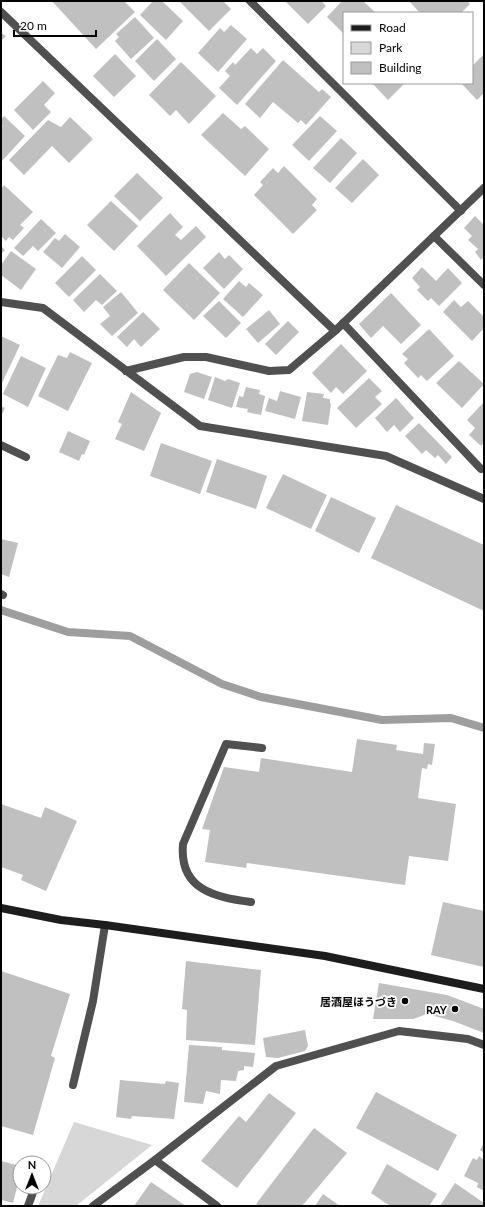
<svg xmlns="http://www.w3.org/2000/svg" width="485" height="1207" viewBox="0 0 485 1207" font-family="Lato,'Noto Sans JP',sans-serif">
	<rect width="100%" height="100%" fill="#fff"/>
	<!-- green -->
	<path fill="#d7d7d7" d="M74 1122 152 1145 76 1206H38Z"/>
	<g fill="none" stroke-linecap="round" stroke-linejoin="round">
		<!-- stream -->
		<path stroke="#9e9e9e" stroke-width="8" d="M1 610 68 632 130 636 222 684 261 697 382 720 451 718 484 728"/>
	</g>
	<!-- building -->
	<g fill="#c0c0c0">
		<path d="M52 1H124L135 12 96 49Z"/>
		<path d="M153 1H162L183 21 166 40 140 15Z"/>
		<path d="M179 1H223L231 9 209 31Z"/>
		<path d="M288 1H321L326 6 308 24 286 2Z"/>
		<path d="M342 1H363L376 13H344V34L327 17Z"/>
		<path d="M409 1H467L470 4 461 13H420Z"/>
		<path d="M135 17 154 38 131 59 115 41 119 37 116 34Z"/>
		<path d="M231 25 247 39 218 72 198 53 220 28 224 32Z"/>
		<path d="M1 33 6 36 1 41Z"/>
		<path d="M157 39 176 59 154 81 135 61Z"/>
		<path d="M251 48 257 54 263 48 276 61 237 105 219 88 230 76 225 71 233 62 235 65Z"/>
		<path d="M115 54 136 76 114 97 93 76Z"/>
		<path d="M484 54V93L477 100 461 83H472V66Z"/>
		<path d="M283 60 319 92 322 89 331 97 306 125 301 120 298 123 273 102 260 118 245 104Z"/>
		<path d="M181 62 216 96 189 124 176 110 170 116 149 95Z"/>
		<path d="M43 81 55 93 44 105 51 112 33 130 14 110Z"/>
		<path d="M372 83H405L388 100Z"/>
		<path d="M223 113 241 129 245 126 269 149 245 176 201 135Z"/>
		<path d="M4 116 25 136 1 162V128L3 126 1 125V119Z"/>
		<path d="M320 116 337 131 309 161 292 145Z"/>
		<path d="M70 117 93 139 69 163 52 146 24 175 9 160 48 120 61 127Z"/>
		<path d="M341 138 357 153 330 183 313 168Z"/>
		<path d="M363 159 379 175 352 203 335 188Z"/>
		<path d="M284 166 317 199 312 205 317 210 293 234 254 195 263 185 260 182 273 168 278 173Z"/>
		<path d="M137 173 163 198 140 221 114 196Z"/>
		<path d="M4 185 33 212 20 225 24 228 13 240 9 237 6 241 1 236V189Z"/>
		<path d="M111 201 138 226 114 251 87 225Z"/>
		<path d="M170 213 183 227 175 235 181 240 196 226 206 237 166 276 137 246Z"/>
		<path d="M475 216 484 225V257L481 260 475 252 478 249 468 240 472 236 464 228Z"/>
		<path d="M41 219 56 233 38 251 33 246 23 256 14 248Z"/>
		<path d="M65 234 80 247 62 268 43 252 55 238 59 241Z"/>
		<path d="M1 246 5 250 1 254Z"/>
		<path d="M11 251 36 269 21 290 1 275V265Z"/>
		<path d="M219 252 225 259 229 255 243 269 224 289 203 268Z"/>
		<path d="M82 256 96 270 69 297 55 283Z"/>
		<path d="M189 263 220 293 194 320 163 290Z"/>
		<path d="M422 267 436 281 448 268 462 283 439 306 431 298 428 301 417 290 420 287 412 278Z"/>
		<path d="M100 274 117 291 102 305 96 300 84 312 73 300Z"/>
		<path d="M239 281 246 287 249 283 263 295 243 317 223 299Z"/>
		<path d="M121 292 138 313 112 336 100 324 110 316 103 307Z"/>
		<path d="M391 293 421 325 401 344 383 326 371 338 359 324Z"/>
		<path d="M454 300 461 307 468 301 484 317V328L472 341 443 312Z"/>
		<path d="M219 301 241 323 226 338 203 316Z"/>
		<path d="M269 310 280 324 258 343 246 329Z"/>
		<path d="M143 312 160 329 141 347 134 339 127 347 117 337Z"/>
		<path d="M288 321 299 332 276 355 265 344Z"/>
		<path d="M429 329 454 356 427 381 421 375 418 378 404 363 408 359 402 354Z"/>
		<path d="M1 336 20 345 2 383H1Z"/>
		<path d="M341 344 367 371 343 394 336 387 331 393 312 373Z"/>
		<path d="M70 352 92 363 68 411 38 396 58 355 67 358Z"/>
		<path d="M21 356 46 368 28 407 3 394Z"/>
		<path d="M459 361 484 384 462 408 436 383Z"/>
		<path d="M197 372 212 377 204 399 184 392 190 374Z"/>
		<path d="M215 377 225 381 228 379 240 383 232 408 208 400Z"/>
		<path d="M369 378 382 391 375 397 382 404 356 428 337 408Z"/>
		<path d="M246 387 260 390 259 394 265 396 261 415 247 412 248 409 236 407 239 396 243 397Z"/>
		<path d="M280 391 301 397 295 419 265 411 269 398 277 401Z"/>
		<path d="M131 392 161 413 144 451 115 439 122 424 118 422Z"/>
		<path d="M307 392 324 394 323 398 330 399V403L331 404 328 425 302 421Z"/>
		<path d="M396 398 414 418 400 432 394 425 387 432 375 418Z"/>
		<path d="M484 402V442L481 446 469 435 475 428 467 420Z"/>
		<path d="M1 406 5 408 1 416Z"/>
		<path d="M419 423 452 457 446 464 438 455 435 458 426 450 422 454 405 436Z"/>
		<path d="M68 431 90 441 84 455 82 454 79 461 59 452Z"/>
		<path d="M161 443 212 461 200 494 150 476Z"/>
		<path d="M217 459 267 476 256 509 206 492Z"/>
		<path d="M283 474 327 495 311 529 266 508Z"/>
		<path d="M331 497 376 518 359 553 315 531Z"/>
		<path d="M396 505 484 545V611L371 558Z"/>
		<path d="M1 539 18 543 9 577 1 574Z"/>
		<path d="M357 739 397 745 396 750 423 754 424 743 435 744 432 765 428 764 427 769 422 768 418 798 456 804 448 861 409 856 405 885 247 863 246 868 205 862 210 830 202 829 224 767 259 772 261 758 352 772Z"/>
		<path d="M1 804 41 818 45 807 77 821 46 891 21 880 23 875 1 867Z"/>
		<path d="M443 902 484 911V967L431 955Z"/>
		<path d="M186 961 261 970 255 1045 186 1040 187 1010 182 1009Z"/>
		<path d="M1 971 70 994 51 1056 55 1058 33 1135 1 1126Z"/>
		<path d="M379 983 447 995 484 1009V1033L453 1021 427 1014 413 1019H373Z"/>
		<path d="M305 1030 308 1046 305 1051 278 1058 266 1057 263 1038Z"/>
		<path d="M189 1045 222 1047V1050L255 1053 253 1067 244 1066V1070L238 1071 236 1081 221 1080 220 1094 206 1091 203 1104 184 1102Z"/>
		<path d="M120 1080 165 1084 166 1081 179 1083 174 1119 132 1116 131 1119 116 1117Z"/>
		<path d="M376 1092 457 1135 438 1171 356 1128Z"/>
		<path d="M269 1093 296 1113 237 1188 201 1161 239 1116 246 1122Z"/>
		<path d="M314 1128 347 1153 302 1206H259L256 1204Z"/>
		<path d="M484 1143V1153L480 1150Z"/>
		<path d="M479 1156 484 1160V1191L477 1187 478 1183 464 1176 473 1158 477 1160Z"/>
		<path d="M1 1161 20 1166V1176L13 1203 1 1200Z"/>
		<path d="M387 1164 437 1194 429 1206 396 1205 390 1206 371 1193Z"/>
		<path d="M151 1182 186 1206H134Z"/>
		<path d="M455 1183 484 1203 482 1206H440Z"/>
		<path d="M323 1194 340 1206H315Z"/>
	</g>
	<g fill="none" stroke-linecap="round" stroke-linejoin="round">
		<!-- lane -->
		<g stroke="#505050" stroke-width="8">
			<path d="M1 594 3 595"/>
			<path d="M251 902C215 897 179 890 183 844L226 744 262 748"/>
		</g>
		<!-- street -->
		<g stroke="#505050" stroke-width="8">
			<path d="M250 1 461 211"/>
			<path d="M1 12 335 331"/>
			<path d="M434 236 484 285"/>
			<path d="M1 302 43 308 200 426 386 456 484 499"/>
			<path d="M343 323 481 469"/>
			<path d="M126 371 184 357H206L269 371 289 370 335 331 484 188"/>
			<path d="M1 445 26 457"/>
			<path d="M73 1085 93 1001 105 925"/>
			<path d="M155 1160 217 1206"/>
			<path d="M28 1206 35 1187"/>
			<path d="M93 1206 155 1160 276 1066 399 1031 468 1039 484 1045"/>
		</g>
		<!-- secondary -->
		<path stroke="#1d1d1d" stroke-width="8" d="M1 908 61 920 105 925 325 956 484 989"/>
	</g>
	<!-- markers -->
	<g fill="#000" stroke="#fff" stroke-width="1.5">
		<circle cx="405" cy="1001" r="4"/>
		<circle cx="455" cy="1009" r="4"/>
	</g>
	<g text-anchor="middle" dominant-baseline="central" stroke-width="3.5" stroke-linejoin="round" paint-order="stroke">
		<!-- poi labels -->
		<g font-size="11" font-weight="bold" fill="#000" stroke="#fff" text-anchor="end">
			<text x="397" y="1001">居酒屋ほうづき</text>
			<text x="447" y="1009">RAY</text>
		</g>
	</g>
	<!-- border -->
	<rect width="485" height="1207" fill="none" stroke="#000000" stroke-width="4"/>
	<!-- legend -->
	<rect x="343" y="12" width="130" height="72" fill="#ffffff" stroke="#999999"/>
	<rect x="351" y="25" width="20" height="6" fill="#1d1d1d" stroke="#999999"/>
	<text x="379" y="32" font-size="12" fill="#000000">Road</text>
	<rect x="351" y="42" width="20" height="12" fill="#d7d7d7" stroke="#999999"/>
	<text x="379" y="52" font-size="12" fill="#000000">Park</text>
	<rect x="351" y="62" width="20" height="12" fill="#c0c0c0" stroke="#999999"/>
	<text x="379" y="72" font-size="12" fill="#000000">Building</text>
	<!-- north arrow -->
	<g transform="translate(32 1175)"><circle r="19" fill="#ffffff" stroke="#999999"/>
	<path d="M0-3L7 15L0 10L-7 15Z" fill="#000000"/>
	<text y="-6" font-size="11" font-weight="bold" text-anchor="middle" fill="#000000">N</text>
	</g>
	<!-- scale -->
	<path d="M14 30v6h82v-6" fill="none" stroke="#000000" stroke-width="2"/>
	<text x="20" y="30" font-size="12" fill="#000000" stroke="#ffffff" stroke-width="3" paint-order="stroke">20 m</text>
</svg>
